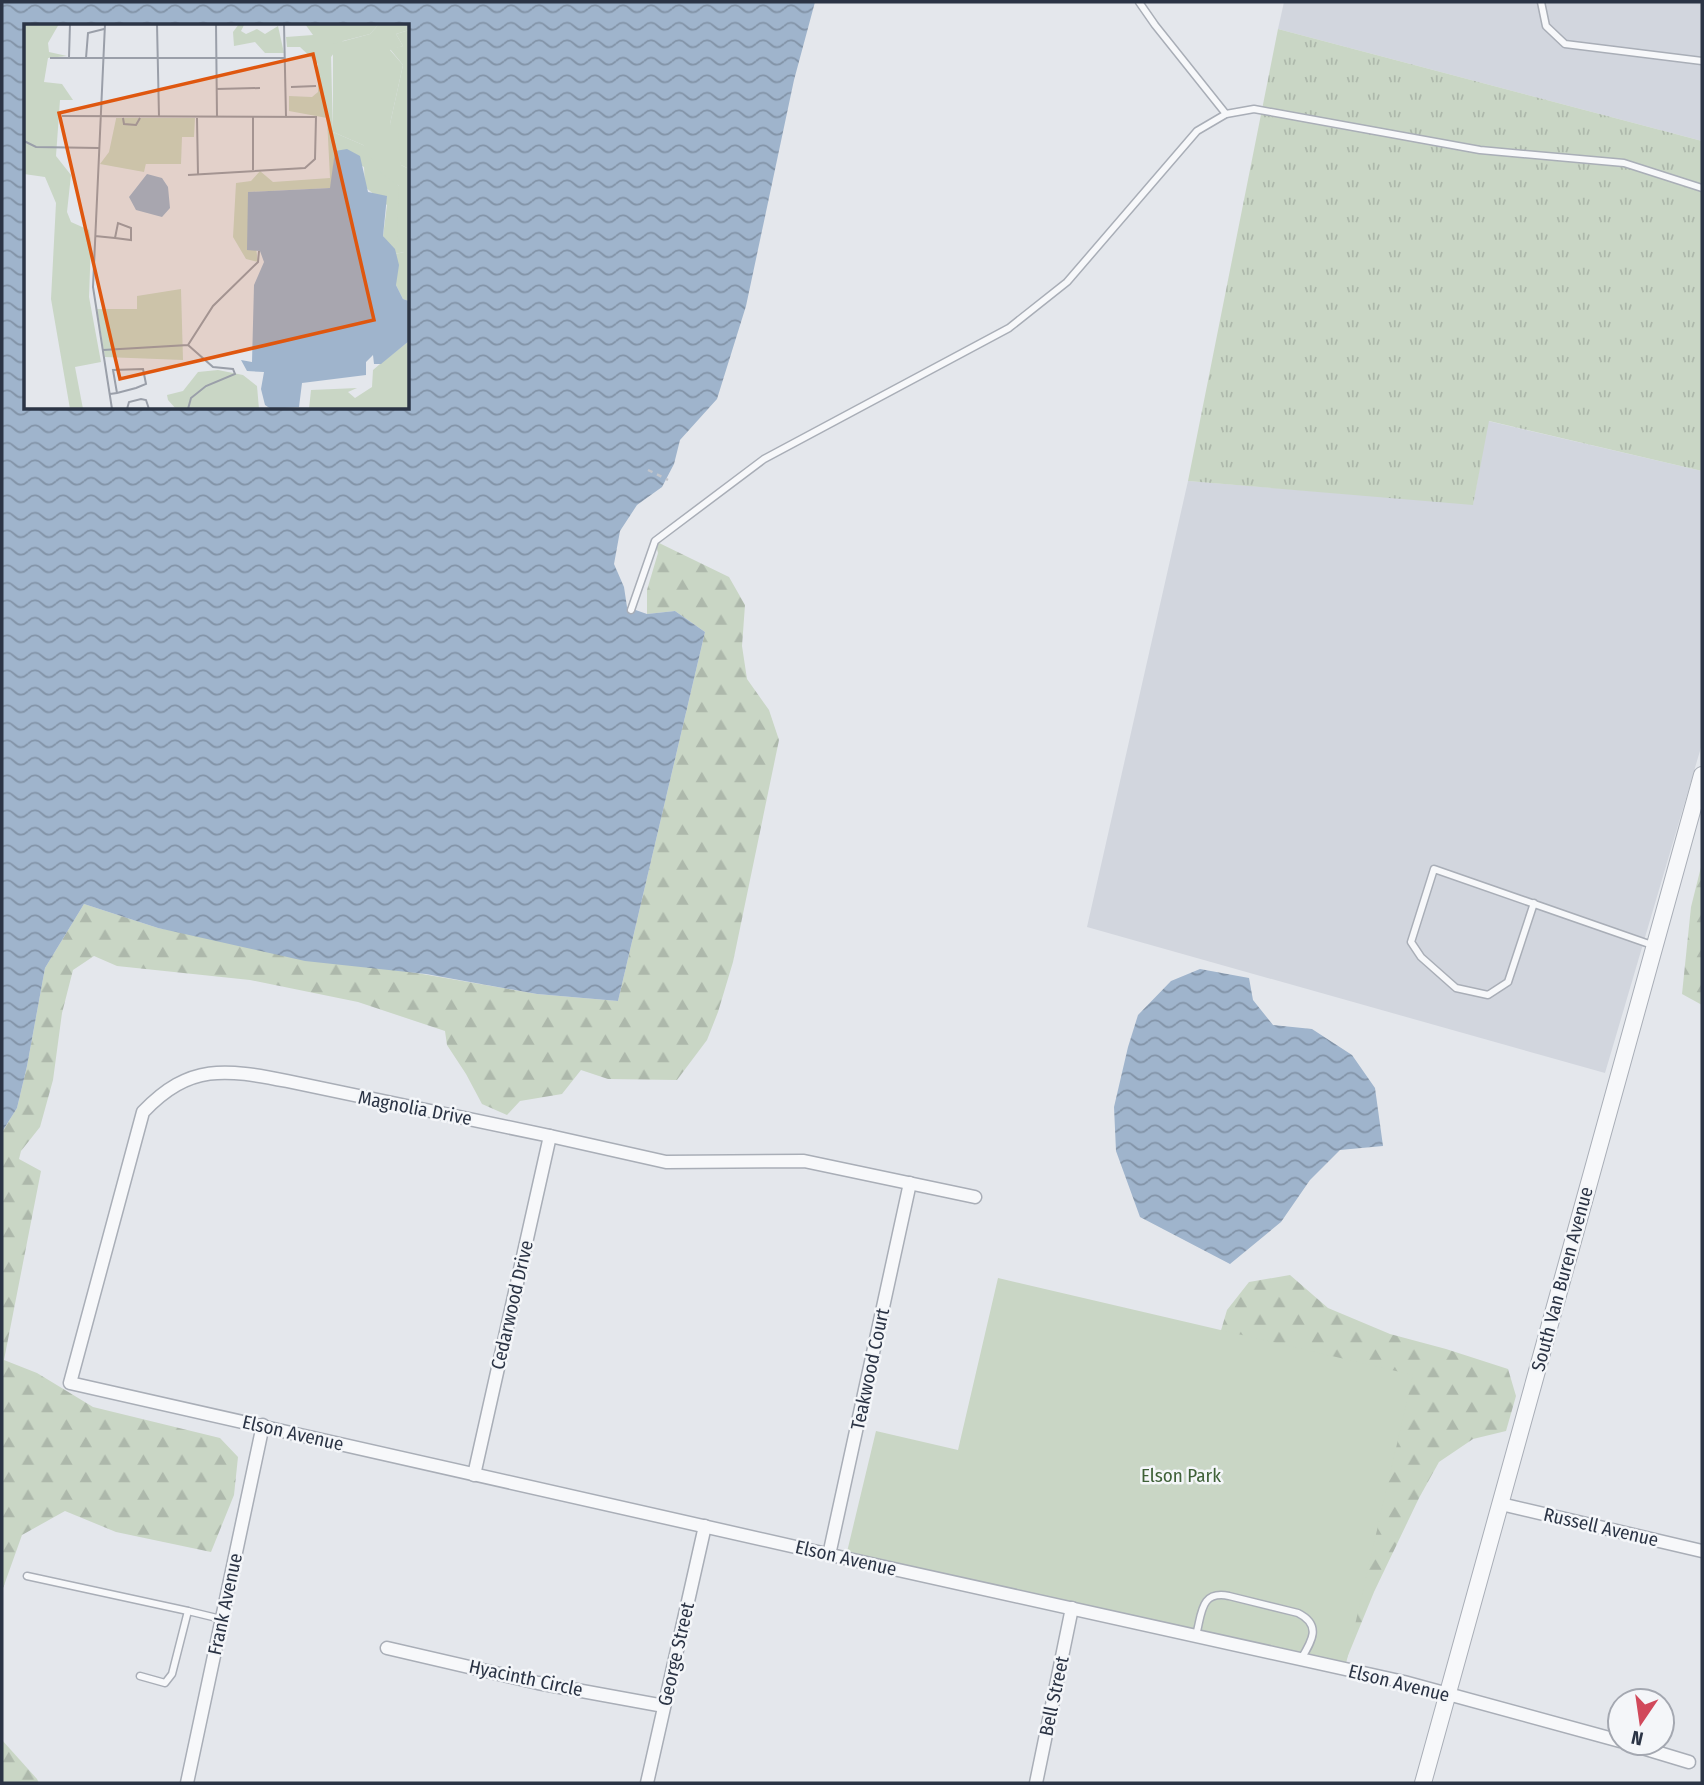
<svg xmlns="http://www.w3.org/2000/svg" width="1704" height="1785" viewBox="0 0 1704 1785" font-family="'Fira Sans Condensed',sans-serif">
	<defs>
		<pattern id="grass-tufts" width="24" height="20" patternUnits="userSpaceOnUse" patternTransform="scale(1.75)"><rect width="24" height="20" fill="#c9d6c5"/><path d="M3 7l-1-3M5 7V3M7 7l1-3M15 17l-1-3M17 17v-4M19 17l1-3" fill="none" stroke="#adb8ab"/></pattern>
		<pattern id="forest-firs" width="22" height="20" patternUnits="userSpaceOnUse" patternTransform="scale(1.75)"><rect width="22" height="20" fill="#c9d6c5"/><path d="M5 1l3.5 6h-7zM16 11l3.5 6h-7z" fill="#adb8ab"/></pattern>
		<pattern id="water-waves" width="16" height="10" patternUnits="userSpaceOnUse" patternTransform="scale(1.75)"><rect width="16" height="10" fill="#9fb4cc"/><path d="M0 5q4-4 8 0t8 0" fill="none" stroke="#8293a7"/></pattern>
	</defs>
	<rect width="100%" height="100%" fill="#e4e7ec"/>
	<!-- built -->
	<g fill="#d2d6de">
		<path d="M1284 2H1702V141L1278 29Z"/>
		<path d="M1488 421 1702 471V744L1605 1073 1087 927 1188 481 1473 504Z"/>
	</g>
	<!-- grass -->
	<path fill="url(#grass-tufts)" d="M1278 29 1702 141V471L1489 421 1473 505 1188 481Z"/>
	<!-- forest -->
	<g fill="url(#forest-firs)">
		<path d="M655 541 729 577 745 605 742 646 747 679 769 710 779 740 733 962 718 1012 707 1040 677 1080 608 1079 581 1070 562 1094 520 1101 507 1115 482 1104 466 1074 447 1045 445 1031 358 1002 250 980 117 966 94 956 73 970 62 1013 53 1080 40 1127 21 1151 19 1159 41 1171 4 1360 37 1373 93 1407 220 1438 238 1457 234 1495 211 1552 116 1532 65 1511 22 1535 2 1591V1132L17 1108 27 1066 45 968 84 904 158 928 537 994 618 1001 705 632 675 611 647 614V590L658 553Z"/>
		<path d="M1702 863V1005L1682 994 1691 907Z"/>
		<path d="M1290 1275 1328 1308 1390 1334 1446 1349 1508 1369 1516 1396 1506 1431 1473 1439 1439 1462 1419 1498 1374 1592 1347 1658 1212 1361 1227 1310 1249 1282Z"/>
		<path d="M2 1740 37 1779 39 1783H2Z"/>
	</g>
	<!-- park -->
	<path fill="#c9d6c5" d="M998 1278 1413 1375 1345 1668 847 1552 876 1431 958 1450Z"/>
	<!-- water -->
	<g fill="url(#water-waves)" fill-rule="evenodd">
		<path d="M2 2H815L794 80 746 306 717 399 680 440 674 464 662 487 637 505 620 531 614 564 624 587 627 607 647 614 675 611 705 632 618 1001 537 994 426 974 305 961 158 928 84 904 45 968 27 1066 17 1108 2 1132ZM26 26H408V408H26Z"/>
		<path d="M1200 969 1249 978 1253 1000 1273 1025 1312 1029 1352 1055 1375 1088 1383 1146 1340 1150 1310 1180 1281 1222 1230 1264 1140 1217 1116 1151 1114 1107 1128 1047 1138 1015 1171 981Z"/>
	</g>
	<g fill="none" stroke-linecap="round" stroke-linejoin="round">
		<defs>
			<g id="service">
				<path d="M1139 2 1155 25 1226 114"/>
				<path d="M1541 2 1546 26 1565 44 1702 61"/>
				<path d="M631 610 655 541 764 459 1009 328 1067 282 1197 131 1226 114 1254 109 1480 150 1624 163 1702 188"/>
				<path d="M1534 903 1508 982 1488 995 1456 988 1421 957 1411 942 1434 869 1652 945"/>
				<path d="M27 1576 188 1611"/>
				<path d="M1196 1635C1202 1614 1200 1590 1229 1596L1298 1613C1322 1625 1312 1641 1301 1659"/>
				<path d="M140 1676 165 1683 172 1674 188 1611 221 1619"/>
			</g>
			<g id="minor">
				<path d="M975 1197 804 1161 666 1162 550 1136 287 1081C225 1069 190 1063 143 1112L70 1383 862 1562 1404 1682 1620 1741"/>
				<path d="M474 1475 550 1136"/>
				<path d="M1501 1504 1702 1551"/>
				<path d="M829 1555 910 1183"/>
				<path d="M387 1648 538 1683 664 1706"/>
				<path d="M1626 1743 1689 1762"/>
				<path d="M187 1783 263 1425"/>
				<path d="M647 1783 705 1526"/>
				<path d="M1036 1783 1072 1608"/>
			</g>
			<path id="tertiary" d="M1423 1783 1702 775"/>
		</defs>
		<!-- service casing -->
		<use href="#service" stroke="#a9aeb7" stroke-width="9"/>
		<!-- minor casing -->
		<use href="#minor" stroke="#a9aeb7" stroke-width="15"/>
		<!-- tertiary casing -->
		<use href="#tertiary" stroke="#a9aeb7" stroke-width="18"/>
		<!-- path -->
		<path stroke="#c2c5cb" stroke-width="2.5" stroke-dasharray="5 5" stroke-linecap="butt" d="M648 470 668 480"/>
		<!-- service -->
		<use href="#service" stroke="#f7f8fa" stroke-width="6"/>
		<!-- minor -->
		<use href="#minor" stroke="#f7f8fa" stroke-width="12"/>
		<!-- tertiary -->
		<use href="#tertiary" stroke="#f7f8fa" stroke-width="16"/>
	</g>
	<g text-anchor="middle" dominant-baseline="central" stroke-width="5" stroke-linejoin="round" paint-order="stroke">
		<!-- street labels -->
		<g font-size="19" fill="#2b3445" stroke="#f4f6f9">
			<text transform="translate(415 1108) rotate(11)">Magnolia Drive</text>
			<text transform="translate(1562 1279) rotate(-75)">South Van Buren Avenue</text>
			<text transform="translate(512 1305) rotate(-77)">Cedarwood Drive</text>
			<text transform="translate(870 1369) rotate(-78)">Teakwood Court</text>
			<text transform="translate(293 1433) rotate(13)">Elson Avenue</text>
			<text transform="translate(1601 1527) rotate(13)">Russell Avenue</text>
			<text transform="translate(846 1558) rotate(13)">Elson Avenue</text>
			<text transform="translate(225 1604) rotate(-78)">Frank Avenue</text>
			<text transform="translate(676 1654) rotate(-77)">George Street</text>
			<text transform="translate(526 1678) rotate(12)">Hyacinth Circle</text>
			<text transform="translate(1399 1683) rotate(14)">Elson Avenue</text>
			<text transform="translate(1054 1696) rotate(-78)">Bell Street</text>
		</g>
		<!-- park labels -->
		<g font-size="19" fill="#3f6138" stroke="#f4f6f9">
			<text x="1181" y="1475">Elson Park</text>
		</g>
	</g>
	<!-- overview -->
	<g transform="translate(24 24)">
		<rect width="385" height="385" fill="#e4e7ec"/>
		<path d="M157 265 159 336 81 333 73 285H113V272Z" fill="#c9d6c5"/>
		<path d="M0 0H35L24 19 25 28 43 32 24 34 20 58 38 60 49 76H36L32 132 47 151 43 188 47 198 65 206 67 219 65 273 77 338 51 343 59 385H46L27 275 32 179 21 153 0 150ZM215 0 220 1 217 7 222 10 233 5 241 10 254 2 260 29H241L231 18 210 22 209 8ZM281 0H355L346 10 319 17 307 33 309 108 339 121 375 162 380 228 371 230 359 212 363 181 341 163 340 143 311 127 307 164 224 168 234 238 222 235 209 213 212 159 227 157 236 147 249 158 306 154 303 94 265 87V72L288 73 294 68V40L276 23H263L262 13 289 11ZM385 6 383 85 385 145 377 141 366 100 379 41 366 25 379 22 372 10ZM92 95 123 135 120 148 76 140 85 128ZM356 340 357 385H285L287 366 333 364 324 368 331 374 348 363 349 346Z" fill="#c9d6c5"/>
		<path d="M355 0H385V6L372 10 379 22 366 26 379 41 366 100 374 108 377 141 385 145V277L379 275 372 261 371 230 380 228 373 211 375 162 355 147 339 121 309 108V20L346 10ZM385 317V385H356V340ZM194 346 219 351 233 362 235 385H152L144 376 143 371 159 367 174 348Z" fill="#c9d6c5"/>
		<path d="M92 94H171L170 113H158L157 140H92Z" fill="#c9d6c5"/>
		<path d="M323 125 336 132 344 168 363 172 359 212 371 225 375 241 372 261 379 275 385 277V317L357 340H350L349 331 342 338V351L278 359 275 383 247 385 241 381 237 365 240 348 223 347 217 336 228 338 230 261 240 238 236 227 223 226 224 168 306 164 311 127ZM123 150 138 154 144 163 146 184 138 193 112 186 105 173Z" fill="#9fb4cc"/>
		<path fill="none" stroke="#9a9fa9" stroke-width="2" d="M81 0 69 263 88 385M133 0 135 93M192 0 193 93M260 0 262 93M45 33 46 0M26 34H261M62 34 64 9 80 5M267 63 292 62M192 65 236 64M38 92 292 93 291 135 281 144 164 151M229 93V146M99 94 100 100 112 101 116 94M173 94 174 151M0 117 12 123 75 124M71 212 91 214 107 216V204L94 199 91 214M164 321 189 343 209 345 211 350 182 362 167 374 164 385M79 326 164 321 189 282 234 238 235 227M86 370 93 369 112 364 122 360 119 345 89 346 93 369M103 385 105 378 117 375 122 376 125 385"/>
		<path fill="#df570f" fill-opacity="0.15" stroke="#df570f" stroke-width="3.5" d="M289 30 350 296 96 355 35 89Z"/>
		<rect width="385" height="385" fill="none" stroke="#2b3445" stroke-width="3.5"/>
	</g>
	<!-- border -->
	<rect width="1704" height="1785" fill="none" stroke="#2b3445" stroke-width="7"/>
	<!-- north arrow -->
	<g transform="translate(1641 1722) rotate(193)"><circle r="33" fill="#f4f6f9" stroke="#a4a8b1" stroke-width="2"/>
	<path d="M0-5L12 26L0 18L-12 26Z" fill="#d1495b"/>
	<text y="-10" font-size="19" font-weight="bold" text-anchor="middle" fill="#2b3445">N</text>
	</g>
</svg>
